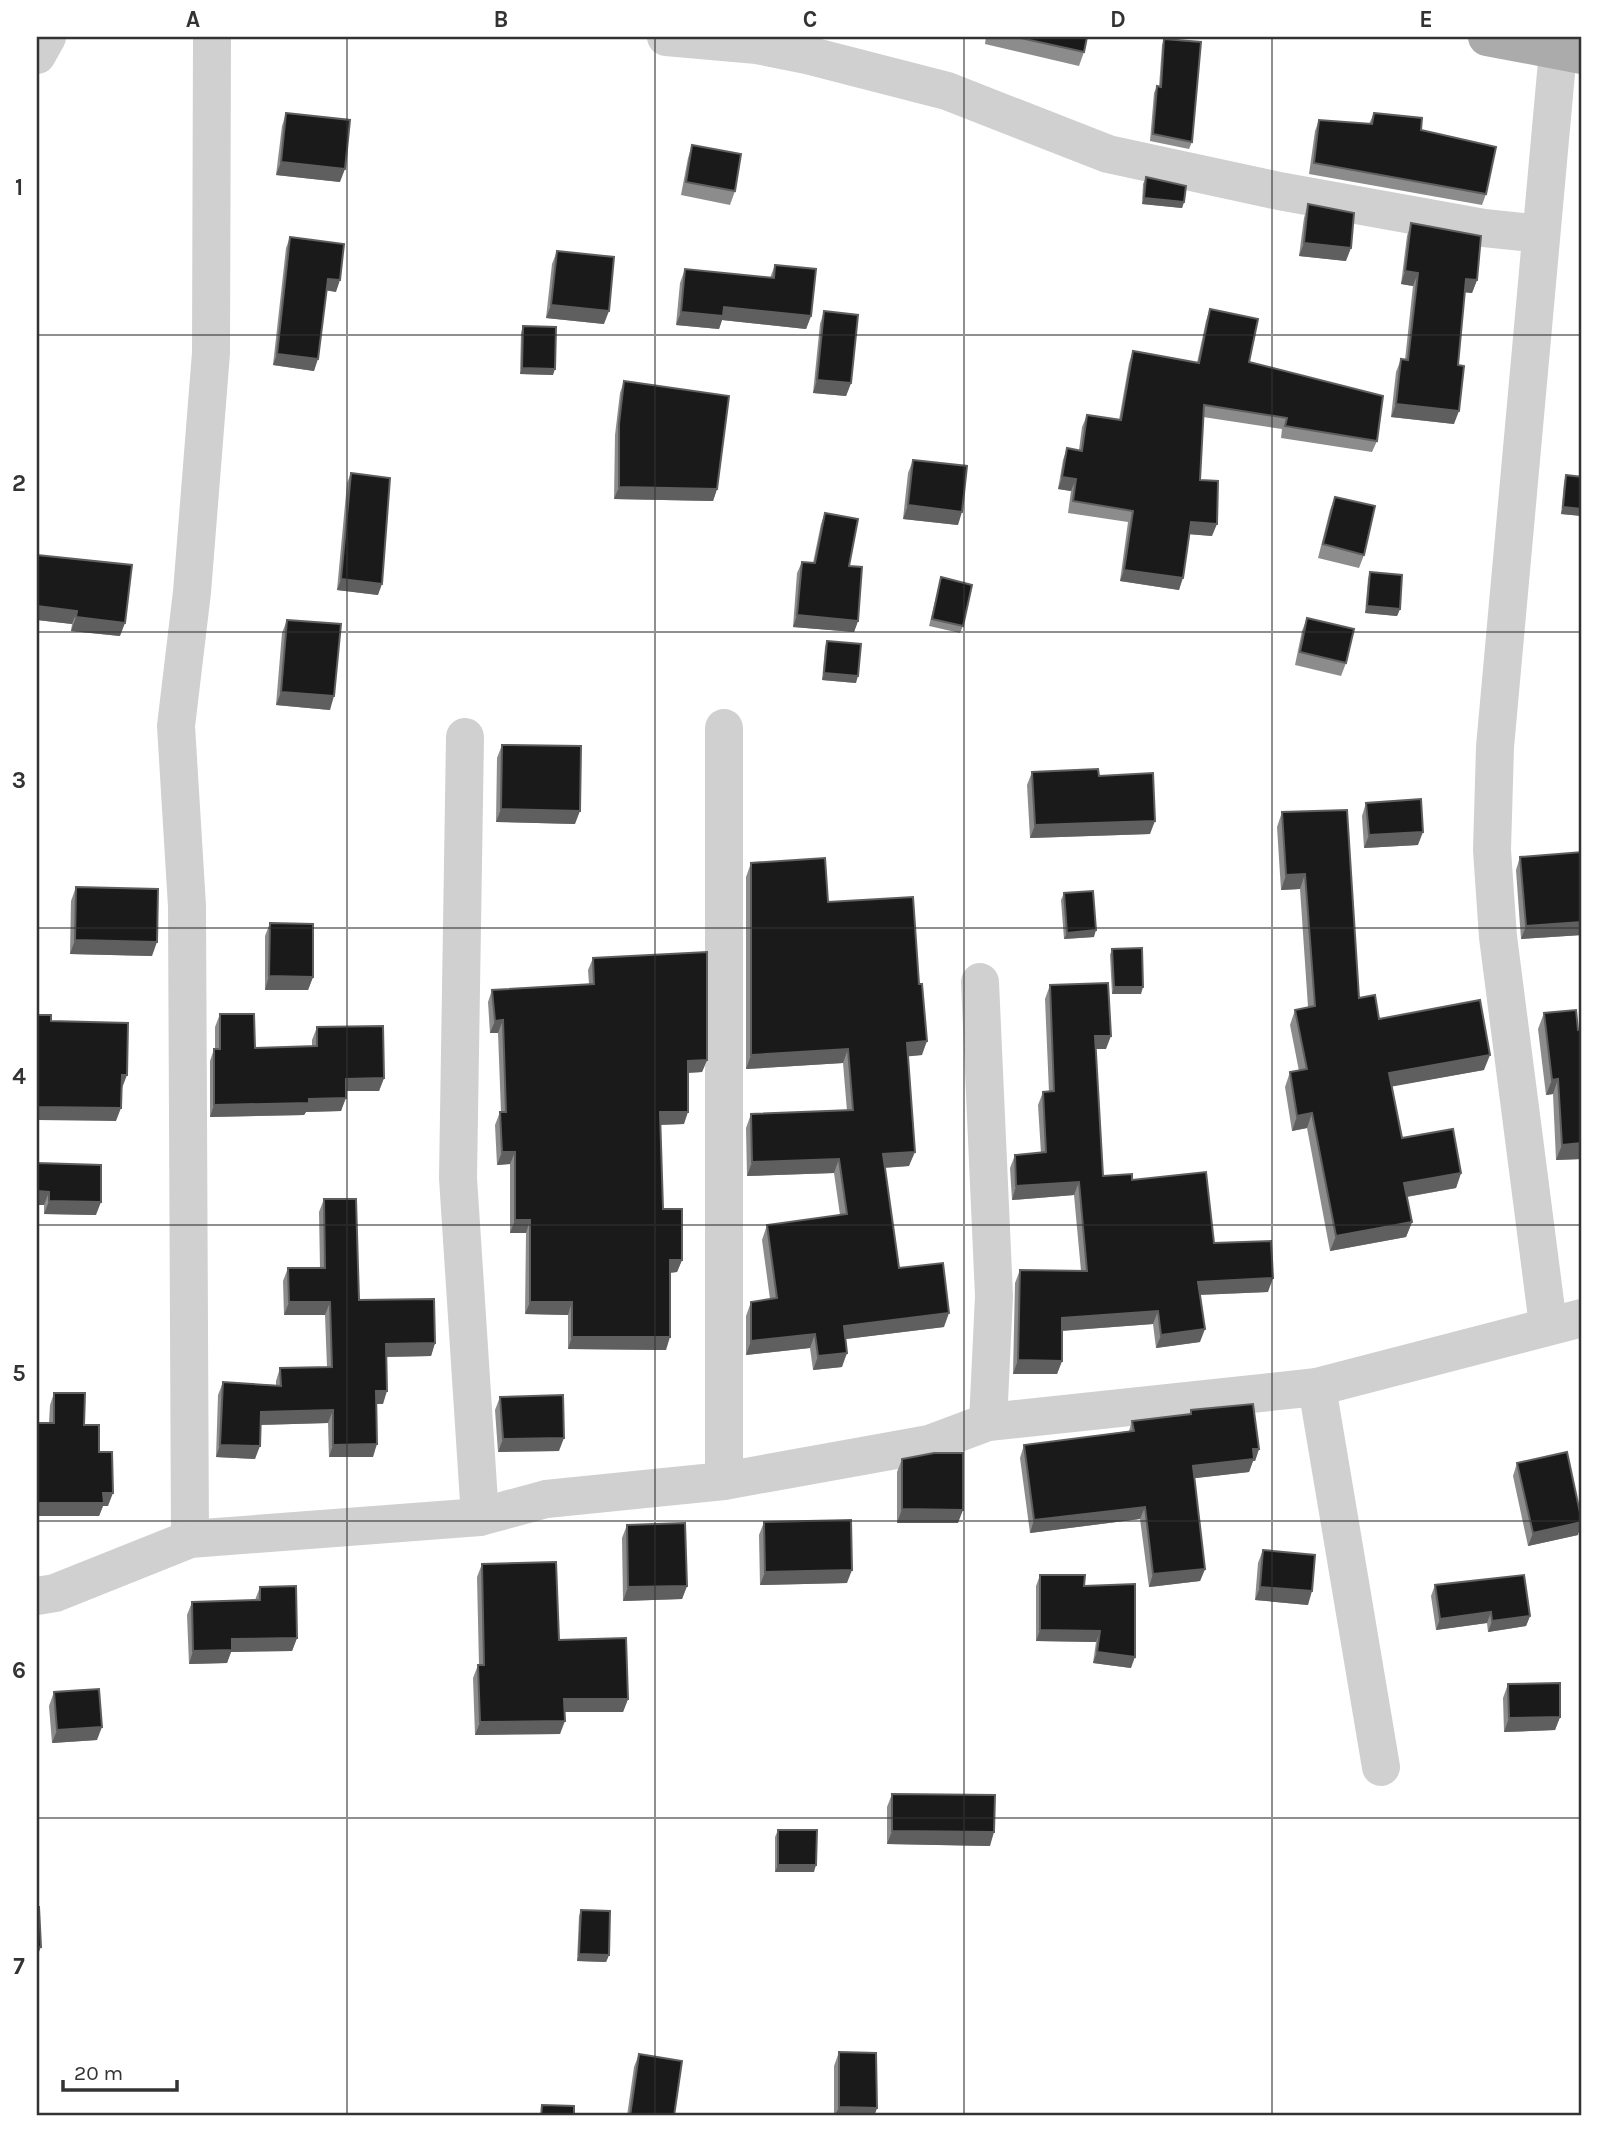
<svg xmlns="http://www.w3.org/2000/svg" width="1619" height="2153" viewBox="0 0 1619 2153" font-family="Karla,sans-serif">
	<rect width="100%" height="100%" fill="#fff"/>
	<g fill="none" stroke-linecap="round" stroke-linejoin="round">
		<!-- minor -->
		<g stroke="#d0d0d0" stroke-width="38">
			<path d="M666 37 757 45 807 55 947 91 1108 154 1279 191 1484 228 1541 234"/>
			<path d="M37 55 47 37"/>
			<path d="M465 737 458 1178 480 1517"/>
			<path d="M980 982 994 1296 988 1422"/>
			<path d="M1548 1325 1498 937 1492 850 1495 747 1558 51"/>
			<path d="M1317 1387 1381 1767"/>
			<path d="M724 1481V728"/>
			<path d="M190 1539 187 906 176 726 192 592 211 353 212 37"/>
			<path d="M37 1596 55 1593 190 1539 480 1517 546 1499 724 1481 929 1444 988 1422 1317 1387 1582 1318"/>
		</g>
		<!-- primary -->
		<path stroke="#ababab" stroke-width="38" d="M1487 37 1582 55"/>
	</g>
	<!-- wall -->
	<g fill="#8c8c8c">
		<path d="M986 37H1087L1084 52 1079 66 985 44Z"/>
		<path d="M1164 39 1192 142 1189 149 1150 141 1154 93 1157 86 1159 87 1162 45Z"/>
		<path d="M286 113 340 182 276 175 282 126Z"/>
		<path d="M1374 113 1421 130 1486 194 1482 205 1309 174 1315 131 1319 120 1369 124Z"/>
		<path d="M692 145 735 191 730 205 681 195 688 158Z"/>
		<path d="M1146 177 1184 202 1182 208 1142 204 1143 184Z"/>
		<path d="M1308 204 1346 261 1299 256 1304 218Z"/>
		<path d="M1411 223 1477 280 1472 293 1465 292 1458 365 1454 424 1391 417 1396 372 1401 359 1405 360 1413 286 1401 284 1407 236Z"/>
		<path d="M290 237 336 292 327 290 314 371 273 365 286 248Z"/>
		<path d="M557 251 604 324 546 318 552 264Z"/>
		<path d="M775 265 811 316 806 329 722 320 719 329 676 325 680 283 685 269 770 278Z"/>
		<path d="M1210 309 1249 362 1377 441 1372 452 1281 438 1282 429 1203 417 1200 480 1212 536 1189 534 1179 590 1120 581 1128 522 1068 513 1071 491 1058 489 1063 460 1067 448 1079 450 1082 427 1087 415 1119 420 1129 363 1133 351 1197 363 1206 321Z"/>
		<path d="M824 311 851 383 846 396 813 393 820 324Z"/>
		<path d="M523 326 553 375 520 374 521 333Z"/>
		<path d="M624 381 717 489 713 501 614 499 615 435 620 393Z"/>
		<path d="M913 460 958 525 903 519 908 473Z"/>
		<path d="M351 473 378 595 337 590 347 483Z"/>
		<path d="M1566 475 1582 477V516L1561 514 1564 482Z"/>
		<path d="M1335 497 1364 555 1359 568 1318 558 1330 510Z"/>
		<path d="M825 513 858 621 854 632 793 627 797 573 802 562 813 563 821 524Z"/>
		<path d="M37 557 120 636 71 631 72 624 37 620Z"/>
		<path d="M1370 572 1400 609 1397 616 1365 613 1368 579Z"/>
		<path d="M941 577 963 626 960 633 929 626Z"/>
		<path d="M1307 618 1346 663 1341 676 1295 665 1302 631Z"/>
		<path d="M287 620 330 710 276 705 282 633Z"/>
		<path d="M827 641 856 683 822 680 825 647Z"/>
		<path d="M502 745 575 824 496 822 497 758Z"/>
		<path d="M1032 772 1099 776 1150 834 1030 838 1027 785Z"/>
		<path d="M1366 803 1418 845 1364 848 1362 816Z"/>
		<path d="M1282 812 1359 998 1379 1019 1484 1070 1392 1086 1402 1138 1461 1173 1456 1188 1407 1197 1412 1222 1406 1237 1330 1251 1307 1128 1292 1131 1285 1087 1290 1072 1299 1071 1290 1025 1295 1010 1308 1007 1300 889 1281 890 1277 827Z"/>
		<path d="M1582 852V935L1521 939 1516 870 1520 857Z"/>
		<path d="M751 863 828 902 922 1055 908 1056 909 1166 885 1168 899 1268 944 1327 845 1339 842 1367 813 1370 810 1348 746 1355V1316L751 1302 770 1299 762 1240 767 1225 840 1215 834 1173 747 1176 746 1128 751 1114 847 1111 843 1063 746 1069V877Z"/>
		<path d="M76 887 152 956 70 954 71 901Z"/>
		<path d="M1064 893 1094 937 1064 939 1061 900Z"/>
		<path d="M270 923 313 977 308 990H265V936Z"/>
		<path d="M1112 949 1141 994H1112L1110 955Z"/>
		<path d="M593 958 707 1060 702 1072 688 1073 684 1124 660 1125 663 1209 682 1260 677 1272 670 1273 666 1350 568 1349V1315L525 1314 526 1233H510V1164L497 1165 495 1125 500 1112H501L498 1033H490L488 1002 492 990 589 984 588 970Z"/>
		<path d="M1050 985 1106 1049H1096L1103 1176 1132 1180 1214 1243 1268 1292 1200 1295V1342L1156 1348 1153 1324 1062 1331V1361L1057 1374H1013L1015 1283 1020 1270 1081 1271 1074 1195 1012 1200 1010 1168 1015 1155 1041 1153 1038 1105 1043 1092H1049L1045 999Z"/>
		<path d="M1544 1013 1578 1030H1582V1159L1556 1160 1553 1094 1546 1095 1538 1029Z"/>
		<path d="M220 1014 255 1048 312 1047V1040L317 1027 384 1078 379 1091H346L341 1111 306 1112 304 1115 210 1117V1061L214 1049H215V1027Z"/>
		<path d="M37 1163 96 1215 44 1214V1205H37Z"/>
		<path d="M324 1199 359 1300 435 1343 431 1356 386 1357 383 1404H376L373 1457H329L328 1423 261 1425 255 1459 216 1457 218 1395 223 1382 276 1385V1381L280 1368 327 1367 325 1315H284L283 1281 288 1268H320L319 1212Z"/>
		<path d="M54 1393 84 1425 99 1452 108 1506H103L99 1516H37V1423H49L50 1405Z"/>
		<path d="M500 1397 559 1451 498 1452 495 1410Z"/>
		<path d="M1191 1410 1259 1449 1255 1461H1253L1249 1472 1194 1478 1205 1569 1200 1581 1149 1587 1140 1519 1030 1533 1020 1458 1024 1445 1129 1431 1132 1421 1189 1415Z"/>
		<path d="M902 1459 958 1523H897V1472Z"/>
		<path d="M1517 1463 1578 1535 1528 1546 1513 1476Z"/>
		<path d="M764 1522 847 1583 760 1585 759 1535Z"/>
		<path d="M627 1525 687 1586 682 1599 623 1601 622 1538Z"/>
		<path d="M1263 1550 1308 1605 1255 1600 1258 1563Z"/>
		<path d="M482 1564 559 1640 628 1699 623 1712H565L560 1734 475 1735 473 1678 478 1665H479L477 1577Z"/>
		<path d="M1040 1575 1084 1586 1131 1668 1093 1663 1096 1642 1036 1641V1586Z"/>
		<path d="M1435 1585 1530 1616 1526 1626 1488 1632 1487 1623 1436 1630 1431 1596Z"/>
		<path d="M260 1587 297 1638 292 1651 231 1652 227 1663 189 1664 187 1615 192 1602 255 1600Z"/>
		<path d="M1508 1684 1560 1717 1555 1730 1504 1732 1503 1698Z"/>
		<path d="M54 1692 97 1740 52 1743 49 1706Z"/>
		<path d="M892 1794 990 1846 887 1844V1807Z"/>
		<path d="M778 1830 814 1872H775V1837Z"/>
		<path d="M581 1910 609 1955 606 1962 577 1961 579 1916Z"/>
		<path d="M839 2052 877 2108 874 2116H834V2066Z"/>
		<path d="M639 2054 674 2116H627L634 2067Z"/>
	</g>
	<!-- shaded-wall -->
	<g fill="#5f5f5f">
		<path d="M281 162 345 169 340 182 276 175Z"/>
		<path d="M1144 198 1184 202 1182 208 1142 204Z"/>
		<path d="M1304 243 1351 248 1346 261 1299 256Z"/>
		<path d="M1405 271 1418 273 1413 286 1401 284Z"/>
		<path d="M328 279 340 280 336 292 324 290Z"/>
		<path d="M1466 279 1477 280 1472 293 1461 292Z"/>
		<path d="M551 305 609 311 604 324 546 318Z"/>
		<path d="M724 307 811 316 806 329 722 320 719 329 676 325 681 312Z"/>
		<path d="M277 354 318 359 314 371 273 365Z"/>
		<path d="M522 368 555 369 553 375 520 374Z"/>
		<path d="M817 380 851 383 846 396 813 393Z"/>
		<path d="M1396 404 1459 411 1454 424 1391 417Z"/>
		<path d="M1062 477 1076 479 1071 491 1058 489Z"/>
		<path d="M619 487 717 489 713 501 614 499Z"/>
		<path d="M908 505 962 512 958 525 903 519Z"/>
		<path d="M1563 507 1582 509V516L1561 514Z"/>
		<path d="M1191 522 1217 524 1212 536 1187 534Z"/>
		<path d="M1124 570 1183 578 1179 590 1120 581Z"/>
		<path d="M341 579 382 584 378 595 337 590Z"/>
		<path d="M37 606 77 611 72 624 37 620Z"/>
		<path d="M1367 606 1400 609 1397 616 1365 613Z"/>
		<path d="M797 615 858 621 854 632 793 627Z"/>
		<path d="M76 617 125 623 120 636 71 631Z"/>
		<path d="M824 673 858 676 856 683 822 680Z"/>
		<path d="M281 692 334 696 330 710 276 705Z"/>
		<path d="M501 809 580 811 575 824 496 822Z"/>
		<path d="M1155 821 1150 834 1030 838 1035 825Z"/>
		<path d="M1423 832 1418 845 1364 848 1369 835Z"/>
		<path d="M1305 874 1300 889 1281 890 1286 875Z"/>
		<path d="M1582 922V935L1521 939 1526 926Z"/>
		<path d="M1096 930 1094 937 1064 939 1067 933Z"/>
		<path d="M75 940 157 942 152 956 70 954Z"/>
		<path d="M269 976 313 977 308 990H265Z"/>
		<path d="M1114 987H1143L1141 994H1112Z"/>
		<path d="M503 1020 498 1033H490L495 1021Z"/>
		<path d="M1095 1036H1111L1106 1049H1090Z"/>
		<path d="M927 1041 922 1055 902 1057 907 1043Z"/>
		<path d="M848 1049 843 1063 746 1069 751 1055Z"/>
		<path d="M1490 1055 1484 1070 1384 1088 1389 1073Z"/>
		<path d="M707 1060 702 1072 683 1073 688 1061Z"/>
		<path d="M122 1075H127L122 1088Z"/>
		<path d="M384 1078 379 1091H341L346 1079Z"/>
		<path d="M1558 1079 1553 1094 1546 1095 1552 1080Z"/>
		<path d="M346 1098 341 1111 306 1112 304 1115 210 1117 214 1105 309 1099Z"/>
		<path d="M37 1107 121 1108 116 1121 37 1120Z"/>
		<path d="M660 1112H688L684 1124 655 1125Z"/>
		<path d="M1312 1113 1307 1128 1292 1131 1297 1116Z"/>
		<path d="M1582 1143V1159L1556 1160 1562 1145Z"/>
		<path d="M502 1152H515L510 1164 497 1165Z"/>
		<path d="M915 1152 909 1166 878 1168 883 1154Z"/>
		<path d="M839 1159 834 1173 747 1176 752 1162Z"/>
		<path d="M1461 1173 1456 1188 1399 1198 1404 1183Z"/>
		<path d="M1079 1182 1074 1195 1012 1200 1016 1186Z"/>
		<path d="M37 1191 49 1192 44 1205H37Z"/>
		<path d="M49 1201 101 1202 96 1215 44 1214Z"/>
		<path d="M515 1220H530L526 1233H510Z"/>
		<path d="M1412 1222 1406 1237 1330 1251 1336 1236Z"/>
		<path d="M670 1260H682L677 1272 665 1273Z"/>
		<path d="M1273 1278 1268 1292 1194 1295 1198 1282Z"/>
		<path d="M289 1302H330L325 1315H284Z"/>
		<path d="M530 1302H572L568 1315 525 1314Z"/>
		<path d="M1158 1311 1153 1324 1058 1331 1062 1318Z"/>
		<path d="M949 1313 944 1327 838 1340 844 1326Z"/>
		<path d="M1205 1329 1200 1342 1156 1348 1161 1335Z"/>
		<path d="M815 1334 810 1348 746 1355 751 1341Z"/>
		<path d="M572 1337H670L666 1350 568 1349Z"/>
		<path d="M435 1343 431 1356 381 1357 386 1344Z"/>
		<path d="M847 1353 842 1367 813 1370 818 1356Z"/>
		<path d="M1018 1360 1062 1361 1057 1374H1013Z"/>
		<path d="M376 1391H387L383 1404H371Z"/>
		<path d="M333 1410 328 1423 256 1425 261 1412Z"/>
		<path d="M564 1438 559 1451 498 1452 503 1439Z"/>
		<path d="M377 1444 373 1457H329L333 1445Z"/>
		<path d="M220 1445 260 1446 255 1459 216 1457Z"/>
		<path d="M1253 1449H1259L1255 1461H1253L1249 1472 1188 1479 1193 1466Z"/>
		<path d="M103 1493H113L108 1506H103L99 1516H37V1503Z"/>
		<path d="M1145 1507 1140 1519 1030 1533 1034 1520Z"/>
		<path d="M902 1509 963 1510 958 1523H897Z"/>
		<path d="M1582 1522 1578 1535 1528 1546 1533 1533Z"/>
		<path d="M1205 1569 1200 1581 1149 1587 1153 1574Z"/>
		<path d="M852 1570 847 1583 760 1585 765 1572Z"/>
		<path d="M687 1586 682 1599 623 1601 628 1587Z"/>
		<path d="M1260 1587 1312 1591 1308 1605 1255 1600Z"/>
		<path d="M1491 1612 1487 1623 1436 1630 1440 1619Z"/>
		<path d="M1530 1616 1526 1626 1488 1632 1492 1621Z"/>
		<path d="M1040 1630 1100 1631 1096 1642 1036 1641Z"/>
		<path d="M297 1638 292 1651 231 1652 227 1663 189 1664 193 1651 232 1639Z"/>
		<path d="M1097 1652 1135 1657 1131 1668 1093 1663Z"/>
		<path d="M564 1699H628L623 1712H560Z"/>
		<path d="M1560 1717 1555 1730 1504 1732 1509 1718Z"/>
		<path d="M565 1721 560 1734 475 1735 480 1722Z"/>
		<path d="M102 1727 97 1740 52 1743 57 1730Z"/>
		<path d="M892 1831 994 1832 990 1846 887 1844Z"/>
		<path d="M778 1865H816L814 1872H775Z"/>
		<path d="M37 1947H41L38 1954H37Z"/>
		<path d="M579 1954 609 1955 606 1962 577 1961Z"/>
		<path d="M839 2107 877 2108 874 2116H835Z"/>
	</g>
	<!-- building -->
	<g fill="#1a1a1a" stroke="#5f5f5f" stroke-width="2">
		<path d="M1016 37H1087L1084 52Z"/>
		<path d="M1164 39 1201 42 1192 142 1153 134 1157 86 1161 87Z"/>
		<path d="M286 113 350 120 345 169 281 162Z"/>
		<path d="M1374 113 1422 118 1421 130 1496 147 1486 194 1314 163 1319 120 1372 124Z"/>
		<path d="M692 145 741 154 735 191 686 182Z"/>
		<path d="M1146 177 1186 186 1184 202 1144 198Z"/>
		<path d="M1308 204 1354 213 1351 248 1304 243Z"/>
		<path d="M1411 223 1481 236 1477 280 1466 279 1458 365 1464 366 1459 411 1396 404 1401 359 1408 360 1418 273 1405 271Z"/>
		<path d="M290 237 344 244 340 280 328 279 318 359 277 354Z"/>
		<path d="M557 251 614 257 609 311 551 305Z"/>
		<path d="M775 265 816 269 811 316 724 307 723 316 681 312 685 269 774 278Z"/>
		<path d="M1210 309 1258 319 1249 362 1383 396 1377 441 1285 426 1287 418 1204 405 1200 480 1218 481 1217 524 1191 522 1183 578 1124 570 1133 511 1073 501 1076 479 1062 477 1067 448 1082 451 1087 415 1121 420 1133 351 1199 363Z"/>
		<path d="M824 311 858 315 851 383 817 380Z"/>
		<path d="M523 326 556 327 555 369 522 368Z"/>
		<path d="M624 381 729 396 717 489 619 487V424Z"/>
		<path d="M913 460 967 466 962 512 908 505Z"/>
		<path d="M351 473 390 478 382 584 341 579Z"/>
		<path d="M1566 475 1582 477V509L1563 507Z"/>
		<path d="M1335 497 1375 506 1364 555 1323 544Z"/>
		<path d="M825 513 858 519 849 566 862 567 858 621 797 615 802 562 815 563Z"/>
		<path d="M37 555 132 565 125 623 76 617 77 611 37 606Z"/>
		<path d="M1370 572 1402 575 1400 609 1367 606Z"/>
		<path d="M941 577 972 585 963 626 932 619Z"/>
		<path d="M1307 618 1354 629 1346 663 1300 652Z"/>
		<path d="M287 620 341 624 334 696 281 692Z"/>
		<path d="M827 641 861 644 858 676 824 673Z"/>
		<path d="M502 745 581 746 580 811 501 809Z"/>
		<path d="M1098 769 1099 776 1153 773 1155 821 1035 825 1032 772Z"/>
		<path d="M1421 799 1423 832 1369 835 1366 803Z"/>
		<path d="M1347 810 1359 998 1375 995 1379 1019 1480 1000 1490 1055 1389 1073 1402 1138 1453 1129 1461 1173 1404 1183 1412 1222 1336 1236 1312 1113 1297 1116 1290 1072 1307 1069 1295 1010 1315 1006 1305 874 1286 875 1282 812Z"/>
		<path d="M1582 852V922L1526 926 1520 857Z"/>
		<path d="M825 858 828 902 913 897 919 984H922L927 1041 907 1043 915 1152 883 1154 899 1268 943 1263 949 1313 844 1326 847 1353 818 1356 815 1334 751 1341V1302L777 1298 767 1225 847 1214 839 1159 752 1162 751 1114 853 1110 848 1049 751 1055V863Z"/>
		<path d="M76 887 158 889 157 942 75 940Z"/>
		<path d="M1093 891 1096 930 1067 933 1064 893Z"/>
		<path d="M270 923 313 924V977L269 976Z"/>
		<path d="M1142 948 1143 987H1114L1112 949Z"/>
		<path d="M707 952V1060L688 1061V1112H660L663 1209H682V1260H670V1337H572V1302H530V1220H515V1152H502L500 1112H506L503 1020 495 1021 492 990 594 984 593 958Z"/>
		<path d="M1108 983 1111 1036H1095L1103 1176 1132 1174V1180L1206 1172 1214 1243 1271 1241 1273 1278 1198 1282 1205 1329 1161 1335 1158 1311 1062 1318V1361L1018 1360 1020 1270 1087 1271 1079 1182 1016 1186 1015 1155 1046 1152 1043 1092 1054 1091 1050 985Z"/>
		<path d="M1576 1010 1578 1030H1582V1143L1562 1145 1558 1079 1552 1080 1544 1013Z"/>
		<path d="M220 1014H254L255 1048 317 1046V1027L383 1026 384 1078 346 1079V1098L309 1099V1103L214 1105V1049H220Z"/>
		<path d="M37 1015H51V1021L128 1023 127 1075H122L121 1108 37 1107Z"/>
		<path d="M37 1163 101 1165V1202L49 1201V1192L37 1191Z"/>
		<path d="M324 1199H356L359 1300 434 1299 435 1343 386 1344 387 1391H376L377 1444 333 1445V1410L261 1412 260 1446 220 1445 223 1382 281 1386 280 1368 332 1367 330 1302H289L288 1268H325Z"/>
		<path d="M54 1393H85L84 1425H99V1452H112L113 1493H103L104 1503H37V1423H54Z"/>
		<path d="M563 1395 564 1438 503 1439 500 1397Z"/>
		<path d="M1253 1404 1259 1449H1253L1254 1459 1193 1466 1205 1569 1153 1574 1145 1507 1034 1520 1024 1445 1134 1431 1132 1421 1191 1414V1410Z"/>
		<path d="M1567 1452 1582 1522 1533 1533 1517 1463Z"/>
		<path d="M934 1453H963V1510L902 1509V1459Z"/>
		<path d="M851 1520 852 1570 765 1572 764 1522Z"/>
		<path d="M685 1523 687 1586 628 1587 627 1525Z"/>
		<path d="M1263 1550 1315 1555 1312 1591 1260 1587Z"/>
		<path d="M556 1562 559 1640 626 1638 628 1699H564L565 1721 480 1722 478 1665H484L482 1564Z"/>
		<path d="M1040 1575H1085L1084 1586 1135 1584V1657L1097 1652 1100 1631 1040 1630Z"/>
		<path d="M1524 1575 1530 1616 1492 1621 1491 1612 1440 1619 1435 1585Z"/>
		<path d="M296 1586 297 1638 232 1639V1650L193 1651 192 1602 260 1600V1587Z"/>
		<path d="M1560 1683V1717L1509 1718 1508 1684Z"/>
		<path d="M99 1689 102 1727 57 1730 54 1692Z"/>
		<path d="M892 1794 995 1795 994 1832 892 1831Z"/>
		<path d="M778 1830H817L816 1865H778Z"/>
		<path d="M37 1907H39L41 1947H37Z"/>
		<path d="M581 1910 610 1911 609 1955 579 1954Z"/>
		<path d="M839 2052 876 2053 877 2108 839 2107Z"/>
		<path d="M639 2054 682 2061 674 2116H630Z"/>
		<path d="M542 2105 574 2106V2116H541Z"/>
	</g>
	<!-- grid -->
	<path fill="none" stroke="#333" stroke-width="2" stroke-opacity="0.55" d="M347 37V2116M655 37V2116M964 37V2116M1272 37V2116M37 335H1582M37 632H1582M37 928H1582M37 1225H1582M37 1521H1582M37 1818H1582"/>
	<!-- border -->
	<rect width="1619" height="2153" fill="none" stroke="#ffffff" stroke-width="77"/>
	<!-- scale -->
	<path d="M63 2080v10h114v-10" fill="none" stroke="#333333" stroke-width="3.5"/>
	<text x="74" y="2080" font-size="21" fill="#333333" stroke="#ffffff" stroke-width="5" paint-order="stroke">20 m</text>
	<rect x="38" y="38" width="1542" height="2076" fill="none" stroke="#333" stroke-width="2.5"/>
	<g font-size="23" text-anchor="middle" font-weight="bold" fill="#333">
		<text x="193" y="27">A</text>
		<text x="501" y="27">B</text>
		<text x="810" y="27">C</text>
		<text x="1118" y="27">D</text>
		<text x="1426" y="27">E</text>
		<text x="19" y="195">1</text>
		<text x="19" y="491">2</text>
		<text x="19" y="788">3</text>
		<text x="19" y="1084">4</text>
		<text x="19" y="1381">5</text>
		<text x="19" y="1678">6</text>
		<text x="19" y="1974">7</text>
	</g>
</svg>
